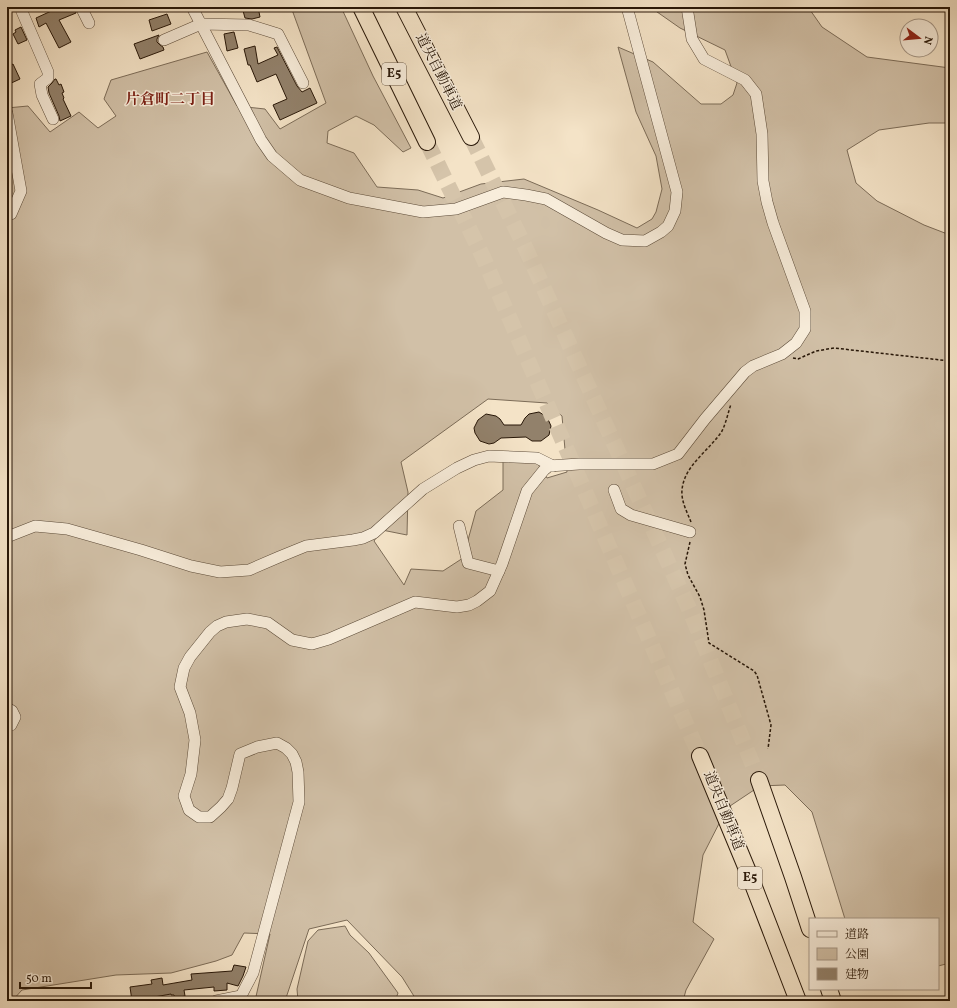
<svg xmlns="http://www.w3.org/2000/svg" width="957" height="1008" viewBox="0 0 957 1008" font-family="Vollkorn,'Noto Serif JP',serif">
	<rect width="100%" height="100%" fill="#f4e3c7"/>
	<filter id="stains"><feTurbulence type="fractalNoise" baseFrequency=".005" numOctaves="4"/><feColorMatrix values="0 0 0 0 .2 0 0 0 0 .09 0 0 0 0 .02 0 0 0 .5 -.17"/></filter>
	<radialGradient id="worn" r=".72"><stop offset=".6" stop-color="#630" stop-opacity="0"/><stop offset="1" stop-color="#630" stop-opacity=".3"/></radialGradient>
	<!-- green -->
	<g fill="#d1c0a7" stroke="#7c6c58" fill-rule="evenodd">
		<path d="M291 7H341L373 76 411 148 403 152 374 125 356 116 328 131 327 143 354 153 377 187 418 190 443 198 481 184 524 179 598 210 637 228 652 219 656 212 662 189 656 156 636 112 618 47 653 62 701 104H721L733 95 737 83 725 50 680 28 650 7H808L822 27 867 57 950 68V123H929L879 130 847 150 856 183 877 201 924 225 950 235V963L938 966V919H845L812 812 785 785 760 786 727 808 703 855 693 922 714 939 686 990 683 1001H417L402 977 347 920 309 929 285 1001H255L270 934 244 933 232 955 216 961 171 973 116 975 22 990 12 1001H7V108L28 106 50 132 79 112 98 128 116 116 104 99 111 80 207 52 237 106 265 109 280 129 326 103ZM488 399 547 403 562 416 567 472 547 478 536 461 503 460V490L476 511 463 558 443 571 411 569 404 585 374 541 382 530 407 535 408 492 401 462Z"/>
		<path d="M345 926 350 935 369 953 398 993 395 1001H298L297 989 308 941 318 930Z"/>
	</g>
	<!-- building -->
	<g fill="#92816b" stroke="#281708">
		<path d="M60 7H74L76 13 59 20 71 42 59 48 46 23 39 27 36 18Z"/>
		<path d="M242 7H258L260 17 252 19 245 18Z"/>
		<path d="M167 14 171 24 152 31 149 20Z"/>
		<path d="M21 27 27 40 18 44 13 34 16 32 15 30Z"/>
		<path d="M234 32 238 48 227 51 224 34Z"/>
		<path d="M159 35 157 39V42L160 45 163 47 164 50 140 59 134 44Z"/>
		<path d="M255 46 258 64 278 55 274 48 277 47 297 86 302 92 310 88 317 103 280 120 273 105 287 99 276 74 257 82 250 65H248L244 49Z"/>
		<path d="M13 64 20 79 7 85V67Z"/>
		<path d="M55 79H56L59 85 61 84 64 92 62 93 64 98 63 99 71 116 60 121 59 116 49 93 48 87 52 83Z"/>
		<path d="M539 412 547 417 551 426 549 435 541 441H532L526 437 501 438 494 443 489 444 480 441 475 433 474 428 478 420 486 414 496 416 500 419 504 425H521L525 418 529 414Z"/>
		<path d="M234 965 246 967 243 976 238 986 227 983V990L214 991V987L184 990 185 996 175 998 174 995H171V994L143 999 144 1000 132 1001 130 987 152 984 151 980 162 978 163 985 192 980 191 974 232 971Z"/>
	</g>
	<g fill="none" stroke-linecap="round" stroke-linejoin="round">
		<!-- highway-tunnel -->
		<g stroke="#d5c4aa" stroke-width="16" stroke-dasharray="16 8" stroke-linecap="butt">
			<path d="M471 137 526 249 691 613 759 780"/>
			<path d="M427 142 483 257 700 756"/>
		</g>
		<defs>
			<g id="minor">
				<path d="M20 7 48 72V78L40 84 42 95 53 119"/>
				<path d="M81 7 89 23"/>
				<path d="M192 7 261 140 272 156 300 180 349 198 423 212 456 209 503 192 526 195 546 199 606 233 622 240 645 241 661 232 668 226 675 211 677 192 627 7"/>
				<path d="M164 40 201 24 249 25 278 34 303 83"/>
				<path d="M7 113 21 191 11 214"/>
				<path d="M614 490 621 509 631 515 690 532"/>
				<path d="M459 526 468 563 499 571"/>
				<path d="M7 537 35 526 67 529 141 550 191 566 220 572 249 570 279 557 306 546 353 540 363 538 374 533 423 489 457 468 474 460 489 456 537 458 553 466"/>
				<path d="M7 708 12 711 15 717 11 725 7 727"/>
				<path d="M216 1001 241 996"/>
				<path d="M242 1001 241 996 253 973 299 802 298 772 296 762 292 754 286 748 277 743 257 747 240 754 232 788 228 799 221 807 210 817H199L189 810 184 796 191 774 195 740 190 713 180 687 184 668 190 657 210 632 217 626 226 622 247 619 268 623 292 640 312 644 329 639 415 602 457 607 469 605 477 601 490 591 502 564 527 491 544 470 549 466 579 464H653L678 454 705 419 745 372 753 366 782 354 796 343 805 329V311L773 223 767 202 763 181 762 134 756 94 745 80 704 59 692 39 687 7"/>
			</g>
			<g id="highway">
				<path d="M361 7 427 142"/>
				<path d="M404 7 471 137"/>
				<path d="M700 756 749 874 798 1001"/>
				<path d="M759 780 793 877 810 929"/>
				<path d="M829 989 833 1001"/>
			</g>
		</defs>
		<!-- minor casing -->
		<use href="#minor" stroke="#5b4a38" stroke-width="12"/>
		<!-- highway casing -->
		<use href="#highway" stroke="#281708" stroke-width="18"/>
		<!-- path -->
		<g stroke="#281708" stroke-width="1.5" stroke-dasharray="3 2" stroke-linecap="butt">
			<path d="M793 358 798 359 816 351 834 348 950 361"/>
			<path d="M691 522C687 512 681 501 682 490 684 465 710 450 722 431 726 423 728 413 731 404"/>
			<path d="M690 542 685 564 688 575 700 597 704 610 709 643 754 671 757 675 771 725 768 749"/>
		</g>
		<!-- minor -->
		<use href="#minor" stroke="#f8eddb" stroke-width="11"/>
		<!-- highway -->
		<use href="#highway" stroke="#f4e3c7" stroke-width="16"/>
	</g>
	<g text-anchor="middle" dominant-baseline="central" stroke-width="3" stroke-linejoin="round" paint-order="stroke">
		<!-- shield labels -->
		<g fill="#f8eddb" stroke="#665747" stroke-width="1">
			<rect x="382" y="63" width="24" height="22" rx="3"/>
			<rect x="738" y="867" width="24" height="22" rx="3"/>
		</g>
		<g font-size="13" font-weight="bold" fill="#281708">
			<text x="394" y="74">E5</text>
			<text x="750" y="878">E5</text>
		</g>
		<!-- street labels -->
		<g font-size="14" fill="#281708" stroke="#f8eddb">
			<text transform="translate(438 72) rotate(63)">道央自動車道</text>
			<text transform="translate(723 811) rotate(68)">道央自動車道</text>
		</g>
		<!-- neighbourhood labels -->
		<g font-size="15" font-weight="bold" fill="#7a1f14" stroke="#f8eddb">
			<text x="170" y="100">片倉町二丁目</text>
		</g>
	</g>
	<!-- margin -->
	<rect width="957" height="1008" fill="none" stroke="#f4e3c7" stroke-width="24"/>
	<rect x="8" y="8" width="941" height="992" fill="none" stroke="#281708" stroke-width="2"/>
	<rect x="12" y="12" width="933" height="984" fill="none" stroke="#281708"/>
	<!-- legend -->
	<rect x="809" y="918" width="130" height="72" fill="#f8eddb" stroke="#a59787"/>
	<rect x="817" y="931" width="20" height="6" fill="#f8eddb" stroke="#a59787"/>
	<text x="845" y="938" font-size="12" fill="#281708">道路</text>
	<rect x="817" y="948" width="20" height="12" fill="#d1c0a7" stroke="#a59787"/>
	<text x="845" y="958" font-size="12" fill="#281708">公園</text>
	<rect x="817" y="968" width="20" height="12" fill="#92816b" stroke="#a59787"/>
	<text x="845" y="978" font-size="12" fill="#281708">建物</text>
	<!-- north arrow -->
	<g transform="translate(919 38) rotate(106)"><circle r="19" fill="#f8eddb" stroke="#a59787"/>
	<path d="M0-3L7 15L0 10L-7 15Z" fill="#8f2418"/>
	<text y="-6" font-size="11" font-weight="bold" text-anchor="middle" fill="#281708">N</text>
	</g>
	<!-- scale -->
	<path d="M20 982v6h71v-6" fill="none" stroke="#281708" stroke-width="2"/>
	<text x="26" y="982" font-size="12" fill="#281708" stroke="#f8eddb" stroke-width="3" paint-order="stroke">50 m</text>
	<rect width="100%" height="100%" filter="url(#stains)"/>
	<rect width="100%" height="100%" fill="url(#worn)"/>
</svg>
